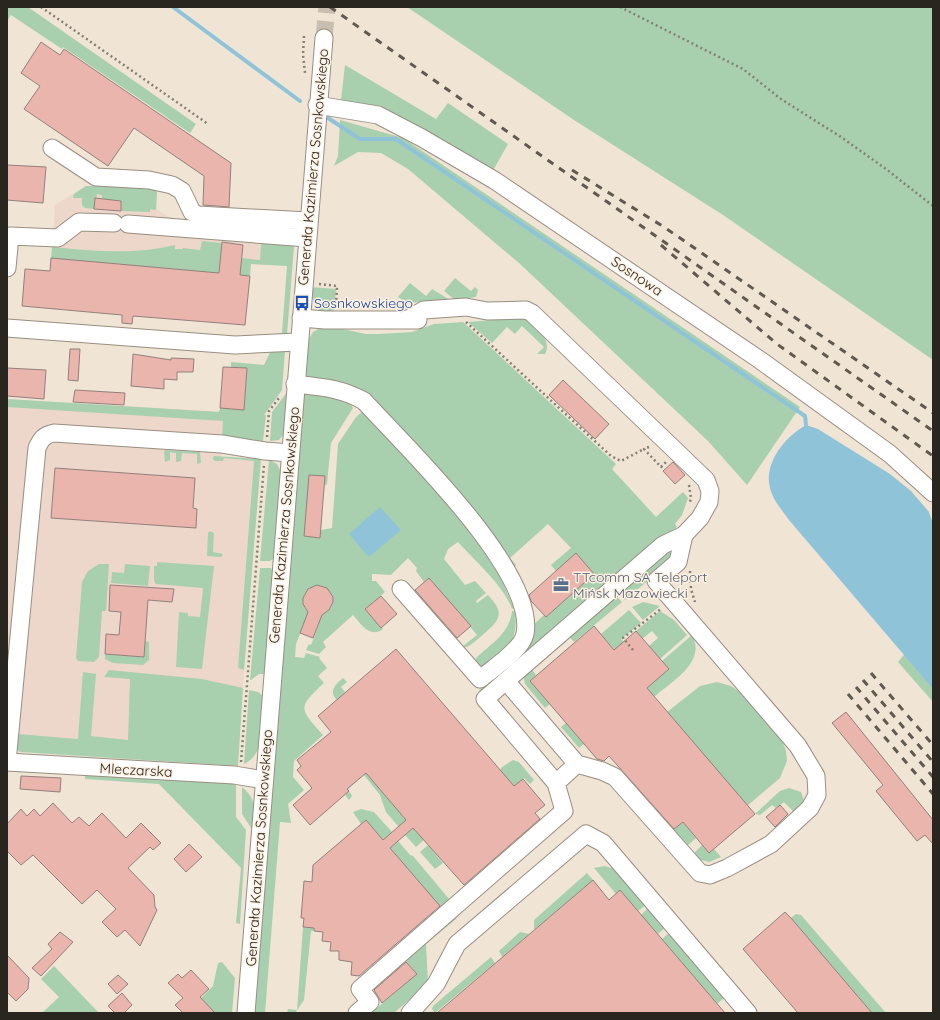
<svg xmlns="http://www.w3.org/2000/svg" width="940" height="1020" viewBox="0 0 940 1020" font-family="Quicksand,sans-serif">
	<rect width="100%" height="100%" fill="#f0e4d5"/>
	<!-- commercial -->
	<g fill="#edd7ca">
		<path d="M86 186H151L157 192 156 209 174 220 267 225 260 264 52 249 55 205Z"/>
		<path d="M7 399 224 412 221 457 260 460 238 753 7 745Z"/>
	</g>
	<!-- green -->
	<g fill="#a8d0af" fill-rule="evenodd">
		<path d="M7 7H28L196 124 190 133 63 47 62 49 11 15 7 21Z"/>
		<path d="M407 7H933V360L723 215 574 120Z"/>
		<path d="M345 65 436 119 448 103 508 144 491 174 341 100Z"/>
		<path d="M340 120 403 138 800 407 747 485 708 441 519 263 408 169 381 153 358 152 334 166 338 156Z"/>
		<path d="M86 186H151L157 192 156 210 150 209V212L121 211V201L102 199V195L97 194 94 209 85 208 82 205V198H73L74 194Z"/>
		<path d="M202 241 222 243 221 256 260 260 261 245 264 242 294 246 287 335 261 336 282 333 287 266 251 264 250 276 51 259 52 247C94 251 134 255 175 245V249H183V248L200 250Z"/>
		<path d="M455 278 471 291 475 287 478 290 476 297 455 300 444 291Z"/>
		<path d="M410 283 426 296 432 289 450 300 406 303 398 297Z"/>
		<path d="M311 287 336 289 334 312C331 313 327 313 324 313 315 311 310 295 311 287Z"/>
		<path d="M517 318C521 319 526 319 529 322 539 327 552 343 545 354H537L544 347 522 326 515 334 507 327 492 343 468 322Z"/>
		<path d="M463 322 616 464 612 469 656 517 683 492 688 498 682 515 675 524 677 527 483 692 479 690C504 668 518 637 544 615L546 617 594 574 576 553 556 571 551 565 571 548 548 524 510 558 516 565 514 568 392 421 309 380 303 375 307 342 313 332 320 328 333 327 366 334H379L412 332 434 324Z"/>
		<path d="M272 348 285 351 282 390 264 415H266L263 441 222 436 223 421 7 407V399L219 412 220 408 244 410 247 369 231 367V362L264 365Z"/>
		<path d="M288 391 284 434 279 440 270 441 272 412Z"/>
		<path d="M301 395C318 394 334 398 350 403L353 408 331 443 327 484 324 486 325 476 304 536 320 538 321 530 332 528 338 444 356 417 364 410 480 540 496 567 514 608 512 609C505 587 474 560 458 542L448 549 444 559 465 585 475 581 486 593 476 601 477 603 488 595C502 610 503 617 487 631 480 637 474 643 467 647H462L477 635 429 578 424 582 416 571 417 568 408 558 391 575 372 574V581H376L385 592 365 609 383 629C370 639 361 624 353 615L323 642 326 647 319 654 306 650 309 644 311 645 319 624 306 619 296 644 295 657 304 658 306 653 320 657 319 658 327 668 318 676 324 683C297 708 299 708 323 735L294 761 293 777 304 790 288 804 291 823 280 822 265 1013H254ZM317 585C345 589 331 626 308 612 301 604 302 597 308 589Z"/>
		<path d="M166 450 200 452 201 463 197 464V454L182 453 181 461 176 462V453L170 452V460L165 462 164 451Z"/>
		<path d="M214 456 261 459 244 670 238 668 254 461 224 458 223 461H215L213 459Z"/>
		<path d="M269 460 277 464 281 472 275 558 270 561H260Z"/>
		<path d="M210 531 214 533 213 552 223 554 221 557 207 556 208 533Z"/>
		<path d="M669 547 674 548 671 561 625 600 617 592Z"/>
		<path d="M157 562 214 566 202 669 176 667 179 612 188 613V616L200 617 203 588 156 584 154 581V566H157Z"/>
		<path d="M99 564H109L106 611H102L99 657 94 662 78 661 76 658 82 582 88 571Z"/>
		<path d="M125 564 150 566 148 586 111 583 112 572 124 573Z"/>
		<path d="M260 568H271L273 572 266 674H259L251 680H250Z"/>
		<path d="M614 594 622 602 574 642 567 634Z"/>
		<path d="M643 602 660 606 643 620 632 607Z"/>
		<path d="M629 610 641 623 621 639 633 653 624 661 601 634Z"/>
		<path d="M512 611H515C518 644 509 645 485 665L481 666 476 662V658C491 644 510 633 512 611Z"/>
		<path d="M660 611 674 620 687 635 660 659 649 646 658 638 652 631 642 639 636 631Z"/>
		<path d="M933 620V702L898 662Z"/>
		<path d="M692 635C707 662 672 681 654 697L628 666 660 677 669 669 662 661Z"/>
		<path d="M145 641 149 642V660L143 665 113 663 105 659V654L144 657Z"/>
		<path d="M530 667 536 675 530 681 550 704 545 708 525 684 523 674Z"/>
		<path d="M109 670 202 679 243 688 238 766 20 752 15 747 18 734 78 739 83 672 96 674 91 736 128 740 130 679 104 677Z"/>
		<path d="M343 678 347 682 341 687 345 692 337 700C328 691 336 684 343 678Z"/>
		<path d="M717 682 731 686 740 692 782 740 786 751 787 761 780 778 747 806 667 712 700 686Z"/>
		<path d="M249 690 258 692 264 697C263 717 267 754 244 764Z"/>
		<path d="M566 723 584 744 579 748 561 727Z"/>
		<path d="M513 760 519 762 534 780 530 784 524 778 518 783 526 800 500 770 502 767Z"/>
		<path d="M89 772 236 783V817L246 830 240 924 236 923 241 868 159 784 85 779V775Z"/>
		<path d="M366 773 406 820 399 827 386 812 380 795 364 775 348 789 352 796 349 800 345 795 349 792 347 789Z"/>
		<path d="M242 787C259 802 254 811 253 831L242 814Z"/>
		<path d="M789 788 801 792 805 803 794 812 784 802 776 808 772 805 760 815 755 814 780 791Z"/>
		<path d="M361 809 374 812 392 832 383 840 366 820 361 824 353 812Z"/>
		<path d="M683 822 696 838 687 846 684 845 671 829 672 827 674 829Z"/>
		<path d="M413 828 424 840 416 847 405 835Z"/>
		<path d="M398 841 410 855 413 856 449 899 440 907 390 848Z"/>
		<path d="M428 845 443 863 435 869 420 852Z"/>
		<path d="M702 845 709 853 714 849 721 857 709 862 697 859 693 854Z"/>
		<path d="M605 866 617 870 647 904 638 911 616 894 594 868Z"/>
		<path d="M587 873 593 880 534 930V920Z"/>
		<path d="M649 907 666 927 658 934 641 915Z"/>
		<path d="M458 914 456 919 426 944 428 983 394 1013H371L417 974 406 961V957Z"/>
		<path d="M796 914 801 915 886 1013H872L791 918Z"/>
		<path d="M303 927 314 928 313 931H311L304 1000 295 1013H287L288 1009 297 1010Z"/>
		<path d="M520 932 529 934 502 957 499 951Z"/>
		<path d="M670 932 726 996 717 1004 662 939Z"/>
		<path d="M491 957 495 963 435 1013 432 1009 433 1006Z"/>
		<path d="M222 962 235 978 232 1013H215L201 998 213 986 218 963Z"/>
		<path d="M54 966 99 1013H42L59 997 41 979Z"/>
	</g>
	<!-- water -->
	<g fill="#8fc4d8">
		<path d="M806 425 818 429 890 474 911 491 929 512 933 524V689L789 520C783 511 775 503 772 494 760 467 784 437 806 425Z"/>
		<path d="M380 507 401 530 369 557 349 534Z"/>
	</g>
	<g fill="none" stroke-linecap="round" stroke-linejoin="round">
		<!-- stream -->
		<g stroke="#8fc4d8" stroke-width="4">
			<path d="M173 7 300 101"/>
			<path d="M328 118 360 139H396L805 416 806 425"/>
		</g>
	</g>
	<!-- building -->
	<g fill="#e9b5ad" stroke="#93807d">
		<path d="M41 42 60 55 64 49 231 163 229 207 203 205 204 176 134 128 108 166 24 109 40 86 21 73Z"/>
		<path d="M7 165 46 167 43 203 7 200Z"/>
		<path d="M95 198 121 201V211L94 209Z"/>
		<path d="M222 242 243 245 240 275 250 276 245 325 133 316 132 324 122 323V315L22 306 25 269 50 271 51 258 219 273Z"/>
		<path d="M70 349H80L78 381 68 380Z"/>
		<path d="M133 354 171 360V358L194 359 193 372H177V380L164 379V389L131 386Z"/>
		<path d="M223 367 247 368 244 410 220 408Z"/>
		<path d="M7 368 46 370 44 399 7 396Z"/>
		<path d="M563 380 609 424 595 439 549 395Z"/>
		<path d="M75 390 125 393 124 405 73 402Z"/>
		<path d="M673 462 685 475 675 484 663 471Z"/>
		<path d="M55 468 195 478 193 508 197 509 196 528 51 518Z"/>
		<path d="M309 475 325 476 320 538 304 536Z"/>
		<path d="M576 553 594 574 546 617 531 601 529 595Z"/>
		<path d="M429 578 471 626 457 638 415 590Z"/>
		<path d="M110 585 174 589 172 602 148 600 144 657 105 654 106 634 119 635 121 612 109 611Z"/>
		<path d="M317 585 327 588 333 597V602L329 610 322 615 313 638 300 633 308 612 303 604V598L308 589Z"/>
		<path d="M381 596 397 614 381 628 365 609Z"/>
		<path d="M594 626 614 650 636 631 669 669 647 688 755 814 709 853 683 822 674 829 609 756 604 761 597 759 530 681Z"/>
		<path d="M396 649 514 786 523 779 545 805 535 813 540 819 464 885 413 828 390 848 440 906 359 976 351 975 352 962 339 960V951H330L331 942 322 941 323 932 314 931V928L303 927 304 918H301L304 881 312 882 313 865 366 820 383 840 406 820 366 773 347 789 349 791 310 825 293 805 312 788 297 770 301 766 297 760 331 732 318 716Z"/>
		<path d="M846 712 933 820V844L925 835 917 841 876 791 883 785 832 723Z"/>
		<path d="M21 776 61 778 60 792 20 789Z"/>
		<path d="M53 803 72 823 79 817 89 826 102 813 126 838 141 823 161 843 153 850 150 847 128 868 154 895 155 907 157 910 140 946 125 930 117 937 102 922 116 909 97 890 82 904 33 855 21 865 7 851V824L21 809 27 816 34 809 40 816Z"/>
		<path d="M780 805 788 814 775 827 766 817Z"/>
		<path d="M189 844 202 857 186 872 174 859Z"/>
		<path d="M593 880 609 900 620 890 725 1013H437Z"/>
		<path d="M785 912 791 918 872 1013H798L743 949Z"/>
		<path d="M60 932 73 942 41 976 32 968 52 949 48 944Z"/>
		<path d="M7 955 29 978 28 989 16 1001 7 992Z"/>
		<path d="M406 962 417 974 382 1003 374 990Z"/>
		<path d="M191 970 209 989 200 997 215 1013H183L175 1005 183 998 168 983 178 974 182 978Z"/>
		<path d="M118 975 128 984 117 994 108 984Z"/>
		<path d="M122 993 132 1005 124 1013H115L108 1006Z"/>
	</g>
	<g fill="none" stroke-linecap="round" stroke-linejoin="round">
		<!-- minor-tunnel -->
		<path stroke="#c8beb1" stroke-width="17" stroke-dasharray="17 8" stroke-linecap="butt" d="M324 38 327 7"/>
		<defs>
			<g id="minor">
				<path d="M317 105 378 115 422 138 494 180 760 360 890 454 933 493"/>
				<path d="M52 148 96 177 149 180 172 185 182 191 192 212 198 215 308 221"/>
				<path d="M128 224 307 238"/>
				<path d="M7 268 10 236 58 238 79 222 114 223"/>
				<path d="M301 318 325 320H418"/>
				<path d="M408 319 424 310 466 307 487 311 526 310 532 313 706 480 710 491 709 502 700 518 684 535 663 545 485 699 556 783"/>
				<path d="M7 328 235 345 298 342"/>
				<path d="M295 384C321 387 341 388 364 401 405 446 537 572 525 634 522 650 492 669 480 679L401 589"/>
				<path d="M506 681 577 764 602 771 615 777 700 873 710 875 727 868 771 844 810 808 817 795 816 776 798 746 656 581 678 562 684 535"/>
				<path d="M7 762 37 448C41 439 44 435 54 433L222 444 265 451 290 453"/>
				<path d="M7 762 234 775 264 780"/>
				<path d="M246 1013 324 38"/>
				<path d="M357 1013 370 1002 360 989 564 811 556 783 577 764"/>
				<path d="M410 1013 436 984 457 944 586 834 603 843 748 1013"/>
			</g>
		</defs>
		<!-- minor casing -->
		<use href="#minor" stroke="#998e80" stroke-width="19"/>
		<!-- path -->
		<g stroke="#867f74" stroke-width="2.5" stroke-dasharray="2 3" stroke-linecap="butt">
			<path d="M41 7 208 124"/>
			<path d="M620 7 743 69 781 99 841 137 886 169 933 206"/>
			<path d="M304 36 303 55 305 73"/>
			<path d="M319 284 337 286 336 307"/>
			<path d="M466 322 611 456 621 461 644 449"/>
			<path d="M267 437 269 411 279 398"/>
			<path d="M649 447 644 449 661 467 666 462"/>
			<path d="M689 485 691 499 689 504"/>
			<path d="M690 571 691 589 695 602"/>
			<path d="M633 650 623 638 661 609"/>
			<path d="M241 762 264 464"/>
		</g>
		<!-- minor -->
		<use href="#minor" stroke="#fff" stroke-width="17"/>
		<!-- rail -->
		<g stroke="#5f5950" stroke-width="3" stroke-dasharray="7 7" stroke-linecap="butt">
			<path d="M330 7 933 431"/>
			<path d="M572 170 664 227 933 413"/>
			<path d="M661 245 777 344 933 456"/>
			<path d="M871 673 933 745"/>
			<path d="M863 680 933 762"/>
			<path d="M856 687 933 777"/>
			<path d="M848 694 933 794"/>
		</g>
	</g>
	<!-- icons -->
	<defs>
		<symbol id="bus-bare" viewBox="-9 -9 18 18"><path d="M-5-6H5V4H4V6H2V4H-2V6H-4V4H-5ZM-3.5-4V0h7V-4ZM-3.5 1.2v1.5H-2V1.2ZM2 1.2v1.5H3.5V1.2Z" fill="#1a4fb4" stroke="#fdf1e2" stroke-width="2.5" paint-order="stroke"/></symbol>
		<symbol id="office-bare" viewBox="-9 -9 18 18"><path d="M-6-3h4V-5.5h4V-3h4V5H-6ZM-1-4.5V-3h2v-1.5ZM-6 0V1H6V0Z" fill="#5c6f8a" stroke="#fdf1e2" stroke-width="2.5" paint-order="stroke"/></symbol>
	</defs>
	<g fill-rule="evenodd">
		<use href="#bus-bare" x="291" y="292" width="22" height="22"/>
		<use href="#office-bare" x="550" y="574" width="22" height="22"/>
	</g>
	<g text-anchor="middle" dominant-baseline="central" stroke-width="3" stroke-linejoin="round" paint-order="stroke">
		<!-- street labels -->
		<g font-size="14" fill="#29251f" stroke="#fdf1e2">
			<text transform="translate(313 167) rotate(-85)">Generała Kazimierza Sosnkowskiego</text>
			<text transform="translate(637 276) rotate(34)">Sosnowa</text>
			<text transform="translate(284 525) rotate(-85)">Generała Kazimierza Sosnkowskiego</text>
			<text transform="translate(136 770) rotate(3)">Mleczarska</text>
			<text transform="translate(259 848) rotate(-86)">Generała Kazimierza Sosnkowskiego</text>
		</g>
		<!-- transit labels -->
		<g font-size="14" fill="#164399" stroke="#fdf1e2" text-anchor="start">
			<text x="314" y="303">Sosnkowskiego</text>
		</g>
		<!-- service labels -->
		<g font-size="14" fill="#4e5e75" stroke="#fdf1e2" text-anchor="start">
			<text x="573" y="577">TTcomm SA Teleport<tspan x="573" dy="16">Mińsk Mazowiecki</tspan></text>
		</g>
	</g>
	<!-- border -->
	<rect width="940" height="1020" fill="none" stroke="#29251f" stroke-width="16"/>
</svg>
